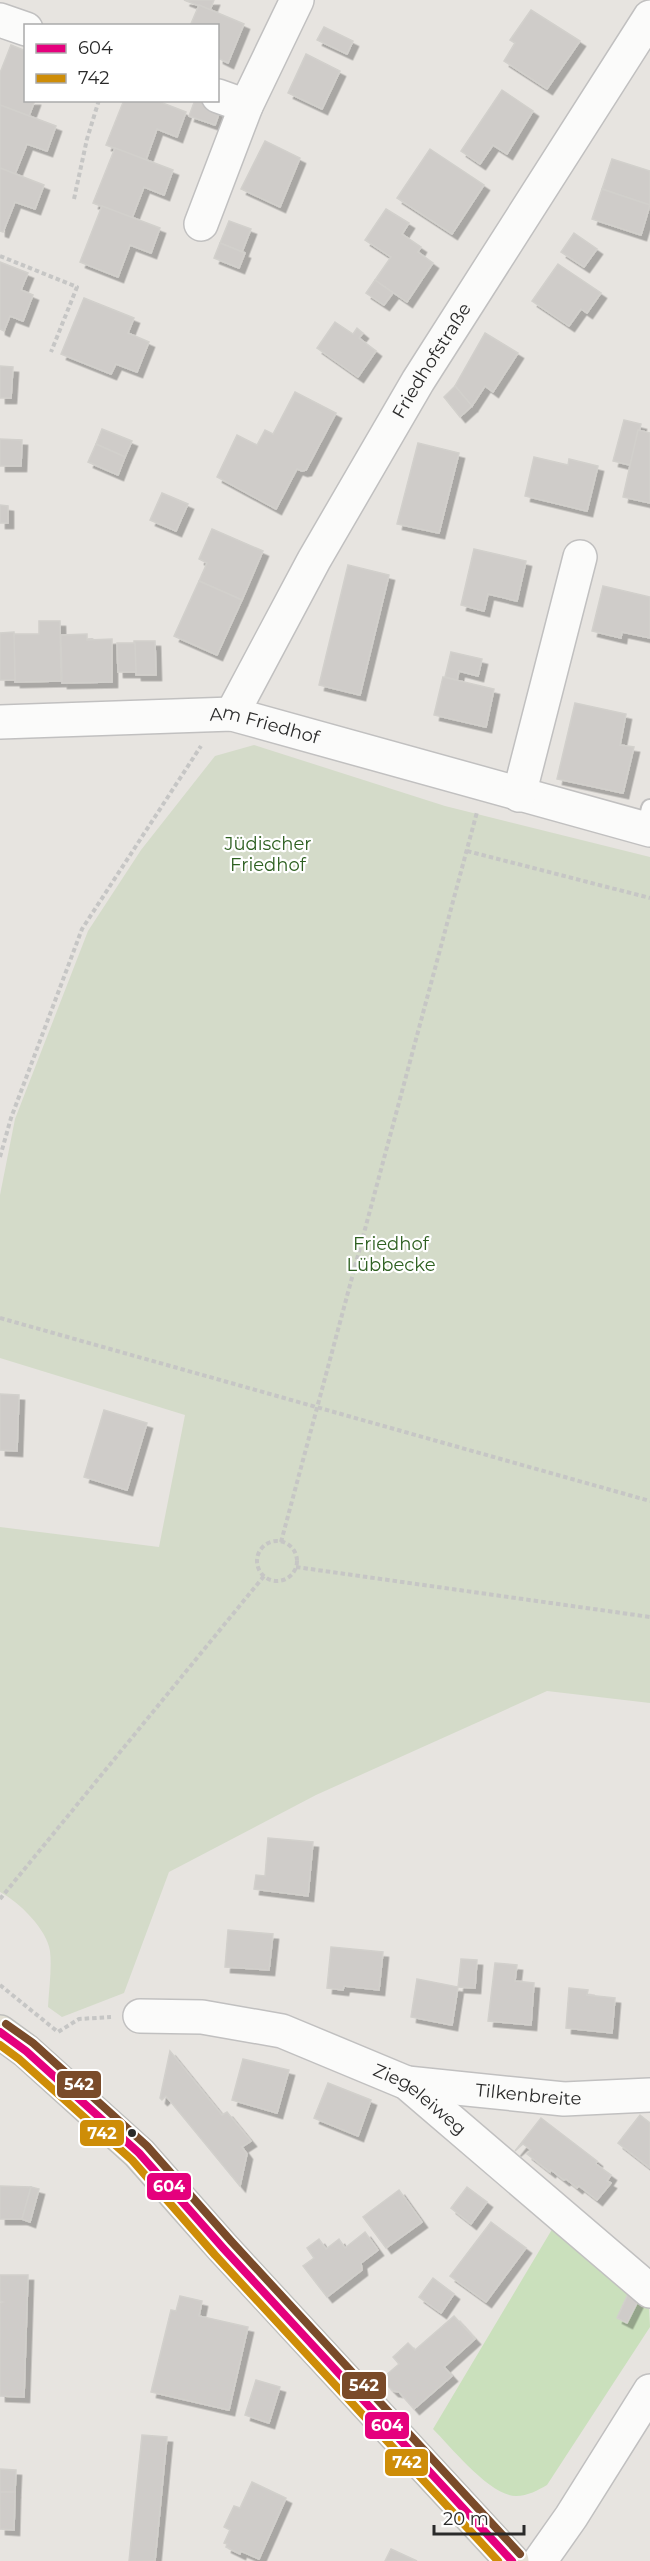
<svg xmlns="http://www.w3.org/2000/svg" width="650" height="2561" viewBox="0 0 650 2561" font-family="Montserrat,sans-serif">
	<defs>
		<filter id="shadow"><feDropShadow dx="5.5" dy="5.5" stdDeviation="0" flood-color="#0004"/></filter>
	</defs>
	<rect width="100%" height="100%" fill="#e7e4e0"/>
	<!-- green -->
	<path fill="#cae0bc" d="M554 2226 649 2306 650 2327 547 2485C538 2490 528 2496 516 2496 490 2496 451 2447 433 2429Z"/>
	<!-- cemetery -->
	<path fill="#d4dbc9" d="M254 745 445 806 650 857V1703L547 1691 316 1795 169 1872 124 1993 62 2017 48 2007C49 1989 52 1968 50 1951 47 1929 18 1901 0 1892V1527L159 1547 185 1415 0 1358V1195L15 1119 88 931 141 850 215 756Z"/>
	<!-- building -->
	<g fill="#cfccc9" stroke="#d2d0cc" stroke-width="1.5" filter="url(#shadow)">
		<path d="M184 0H214L210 10Z"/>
		<path d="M199 5 244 24 228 63 218 58V26H190Z"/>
		<path d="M531 10 580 41 547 89 504 61 515 43 510 40Z"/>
		<path d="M324 27 353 41 347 54 317 40Z"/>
		<path d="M11 45 26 51V100H35L29 116 0 105V73Z"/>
		<path d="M306 54 340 71 322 109 288 93Z"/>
		<path d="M502 90 533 111 507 154 493 145 480 164 461 151Z"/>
		<path d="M124 100H155L186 112 177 137 157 129 146 160 106 145Z"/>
		<path d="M195 100 221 108 215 125 189 116Z"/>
		<path d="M0 105 56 126 47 151 27 144 15 174 0 168Z"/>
		<path d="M265 141 300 158 280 207 241 189Z"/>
		<path d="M115 148 173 170 164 195 144 187 132 218 93 203Z"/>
		<path d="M430 149 484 185 452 234 397 198Z"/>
		<path d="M612 159 650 171V205L602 189Z"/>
		<path d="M0 168 44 185 35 209 15 202 3 232 0 231Z"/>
		<path d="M602 189 650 205 641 235 592 219Z"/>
		<path d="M102 206 160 228 151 253 130 245 118 277 80 262Z"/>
		<path d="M386 209 409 223 402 234 421 247 418 252 433 263 407 302 375 280 391 257 365 240Z"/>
		<path d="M229 221 251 229 242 252 220 243Z"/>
		<path d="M574 233 597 249 584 267 561 252Z"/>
		<path d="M220 243 245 253 239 268 214 258Z"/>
		<path d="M0 262 28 273 21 290 33 295 23 321 10 316 4 331 0 329Z"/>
		<path d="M558 264 601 293 587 313 581 309 569 326 532 301Z"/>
		<path d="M375 280 393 293 384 305 366 293Z"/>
		<path d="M84 298 134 318 128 333 149 342 137 372 116 364 111 374 61 354Z"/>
		<path d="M335 322 353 334 357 328 363 333 359 338 376 351 358 377 317 348Z"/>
		<path d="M485 333 518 353 493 392 485 386 472 406 455 386Z"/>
		<path d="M0 366 13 367 11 398H0Z"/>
		<path d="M455 386 472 406 460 417 444 397Z"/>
		<path d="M295 392 336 413 306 470 302 471 297 469 276 509 217 477 237 435 257 445 265 430 273 434Z"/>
		<path d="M624 420 641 424 630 465 613 461Z"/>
		<path d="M102 429 132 441 125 457 96 444Z"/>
		<path d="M638 430 650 433V503L623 497Z"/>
		<path d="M0 439 22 440 21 466H0Z"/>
		<path d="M418 443 459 453 439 533 397 524Z"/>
		<path d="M96 444 125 457 118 475 88 462Z"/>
		<path d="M534 457 568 465 569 459 598 466 587 511 525 496Z"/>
		<path d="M162 493 188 504 176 531 150 520Z"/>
		<path d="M0 505 8 506V523H0Z"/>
		<path d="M212 529 263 551 242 600 199 581 207 563 199 559Z"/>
		<path d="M474 549 526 561 517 601 488 594 484 611 461 605Z"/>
		<path d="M348 565 389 575 360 695 319 685Z"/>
		<path d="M199 581 242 600 217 655 174 636Z"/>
		<path d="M603 586 650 597V638L622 632 621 638 592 631Z"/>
		<path d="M39 621H60L61 681 15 682 14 634H39Z"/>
		<path d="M14 632 15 680H0V633Z"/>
		<path d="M87 634V640L112 639V682L62 683 61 635Z"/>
		<path d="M134 641H155L156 675H136Z"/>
		<path d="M117 643H135L136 672H118Z"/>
		<path d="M451 652 482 659 478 676 459 671 457 680 445 677Z"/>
		<path d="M443 677 494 689 486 727 434 715Z"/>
		<path d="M575 703 626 714 620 745 634 747 623 793 557 779Z"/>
		<path d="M0 1394 19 1395 17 1451 0 1450Z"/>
		<path d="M104 1410 147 1423 127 1490 84 1477Z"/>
		<path d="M268 1838 313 1842 308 1896 254 1889 256 1875 265 1876Z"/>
		<path d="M228 1930 273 1934 269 1970 225 1967Z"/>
		<path d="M331 1947 383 1952 379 1990 344 1986 343 1990 327 1988Z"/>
		<path d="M461 1959 477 1960 475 1988 458 1987Z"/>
		<path d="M495 1963 517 1965 515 1981 534 1983 531 2025 488 2021Z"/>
		<path d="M417 1979 458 1987 452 2025 411 2017Z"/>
		<path d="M569 1988 588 1990 587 1995 615 1998 612 2033 566 2028Z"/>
		<path d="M170 2051 222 2115 227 2112 251 2141 242 2147 247 2154 240 2186 166 2096 162 2100 160 2098Z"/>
		<path d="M243 2059 289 2070 277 2113 232 2100Z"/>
		<path d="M328 2083 371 2100 358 2136 314 2118Z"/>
		<path d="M640 2115 650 2123V2168L618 2143Z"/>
		<path d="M541 2118 597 2161 596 2164 611 2175 607 2181 611 2183 597 2200 579 2186 577 2188 566 2179 564 2180 551 2170 550 2172 527 2154 531 2150 523 2144 515 2151Z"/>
		<path d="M0 2186 31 2187 22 2219H0Z"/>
		<path d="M31 2187 39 2189 30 2222 22 2219Z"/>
		<path d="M467 2187 487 2202 471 2224 451 2208Z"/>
		<path d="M399 2190 422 2222 386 2248 363 2217Z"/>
		<path d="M491 2222 526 2248 486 2302 450 2276Z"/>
		<path d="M365 2232 378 2250 361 2263 362 2270 327 2297 303 2266 314 2258 307 2248 319 2239 326 2249 339 2239 345 2248Z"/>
		<path d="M0 2275H28L24 2397 0 2396V2303L3 2302 0 2301Z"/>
		<path d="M433 2278 454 2294 441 2313 419 2297Z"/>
		<path d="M629 2292 640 2297 627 2323 617 2318Z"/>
		<path d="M180 2296 202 2301 199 2316 248 2327 229 2410 151 2392 171 2310 176 2311Z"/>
		<path d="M454 2316 475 2339 444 2367 452 2376 414 2409 399 2392 393 2391 386 2384 385 2376 399 2364 393 2357 408 2343 415 2350Z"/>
		<path d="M256 2380 280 2387 269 2423 245 2415Z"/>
		<path d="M142 2435 167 2437 155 2561H129Z"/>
		<path d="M0 2469 16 2470 15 2492H0Z"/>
		<path d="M252 2482 286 2498 259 2559 241 2551 240 2554 226 2547 227 2544 224 2543 230 2530 224 2527 234 2506 240 2508Z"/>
		<path d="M0 2492H15L14 2530 0 2529Z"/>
		<path d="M391 2549 417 2561H385Z"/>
	</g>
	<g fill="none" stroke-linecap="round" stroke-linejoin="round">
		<defs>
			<path id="lane" d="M645 829 650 808"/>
			<g id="street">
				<path d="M0 20 26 29"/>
				<path d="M218 96 246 106"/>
				<path d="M201 224 246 106 297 0"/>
				<path id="s1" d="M232 714 314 560 418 381 650 17"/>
				<path id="s2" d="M0 722 232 714 650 830"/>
				<path d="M519 795 580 557"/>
				<path id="s3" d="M140 2016 202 2017 282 2031 407 2083 650 2291"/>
				<path id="s4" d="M407 2083 564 2099 650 2095"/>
				<path d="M540 2561 571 2517 650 2391"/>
			</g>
			<path id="primary" d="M0 2032 26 2051 139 2153 223 2248 512 2561"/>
		</defs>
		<!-- lane casing -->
		<use href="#lane" stroke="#c1c0c0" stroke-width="20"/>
		<!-- street casing -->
		<use href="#street" stroke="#c1c0c0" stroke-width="36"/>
		<!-- primary casing -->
		<use href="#primary" stroke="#bfbfbd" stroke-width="36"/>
		<!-- path -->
		<g stroke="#c6c6c5" stroke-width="4" stroke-dasharray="4.5 3" stroke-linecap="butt">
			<path d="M74 199 87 139 99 100"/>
			<path d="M0 256 77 287 51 352"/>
			<path d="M467 851 650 898"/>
			<path d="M0 1157 11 1118 82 929 201 746"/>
			<path d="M0 1318 650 1501"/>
			<circle cx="277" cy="1561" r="20"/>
			<path d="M281 1542 477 812"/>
			<path d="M296 1567 650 1617"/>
			<path d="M0 1899 264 1576"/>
			<path d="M0 1985 58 2032 79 2019 111 2017"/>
		</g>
		<!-- lane -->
		<use href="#lane" stroke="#fbfbfa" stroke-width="16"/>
		<!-- street -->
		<use href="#street" stroke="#fbfbfa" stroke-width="33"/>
		<!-- primary -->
		<use href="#primary" stroke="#e4e1d5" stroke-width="33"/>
		<defs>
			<path id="bus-1" d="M0 2032 26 2051 139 2153 223 2248 512 2561"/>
			<path id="bus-2" d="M0 2045 19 2059 132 2160 215 2255 498 2561"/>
			<path id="bus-3" d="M6 2024 33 2043 147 2146 231 2241 520 2554"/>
		</defs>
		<!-- bus-1 casing -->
		<use href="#bus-1" stroke="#fff" stroke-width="12"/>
		<!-- bus-2 casing -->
		<use href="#bus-2" stroke="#fff" stroke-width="12"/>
		<!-- bus-3 casing -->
		<use href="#bus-3" stroke="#fff" stroke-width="12"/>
		<!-- bus-1 -->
		<use href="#bus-1" stroke="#e5007d" stroke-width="8"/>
		<!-- bus-2 -->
		<use href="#bus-2" stroke="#ce8d08" stroke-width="8"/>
		<!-- bus-3 -->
		<use href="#bus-3" stroke="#7a4b2a" stroke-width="8"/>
	</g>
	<!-- markers -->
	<circle fill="#2a2a2a" stroke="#fff" stroke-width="2" cx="132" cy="2133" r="5"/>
	<g text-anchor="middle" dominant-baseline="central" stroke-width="4.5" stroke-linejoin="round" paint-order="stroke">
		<!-- street labels -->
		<g font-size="18" fill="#2a2a2a" stroke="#fff">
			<text stroke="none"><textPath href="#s1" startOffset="406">Friedhofstraße</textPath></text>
			<text stroke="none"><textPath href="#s2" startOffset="266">Am Friedhof</textPath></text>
			<text stroke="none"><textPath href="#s4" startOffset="122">Tilkenbreite</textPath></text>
			<text stroke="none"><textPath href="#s3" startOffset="298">Ziegeleiweg</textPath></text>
		</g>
		<!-- park labels -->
		<g font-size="18" fill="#2e6021" stroke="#fff">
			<text x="268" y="844">Jüdischer<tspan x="268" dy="21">Friedhof</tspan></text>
			<text x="391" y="1244">Friedhof<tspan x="391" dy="21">Lübbecke</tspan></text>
		</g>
	</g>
	<g stroke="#fff" stroke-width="2">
		<rect x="56" y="2070" width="46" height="29" rx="6" fill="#7a4b2a"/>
		<rect x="79" y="2119" width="46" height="28" rx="6" fill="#ce8d08"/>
		<rect x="146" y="2172" width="46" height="29" rx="6" fill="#e5007d"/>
		<rect x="341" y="2371" width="46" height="29" rx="6" fill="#7a4b2a"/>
		<rect x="364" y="2411" width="46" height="29" rx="6" fill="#e5007d"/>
		<rect x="384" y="2448" width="45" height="29" rx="6" fill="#ce8d08"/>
	</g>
	<g font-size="16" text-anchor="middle" font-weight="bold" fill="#fff">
		<text x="79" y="2090">542</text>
		<text x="102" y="2139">742</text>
		<text x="169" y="2192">604</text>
		<text x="364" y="2391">542</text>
		<text x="387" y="2431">604</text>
		<text x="407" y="2468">742</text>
	</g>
	<!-- legend -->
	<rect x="24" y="24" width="195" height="78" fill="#ffffff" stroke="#aaaaaa" stroke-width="1.5"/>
	<rect x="36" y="44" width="30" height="9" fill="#e5007d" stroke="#aaaaaa" stroke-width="1.5"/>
	<text x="78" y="54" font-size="18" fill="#2a2a2a">604</text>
	<rect x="36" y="74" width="30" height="9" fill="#ce8d08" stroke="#aaaaaa" stroke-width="1.5"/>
	<text x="78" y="84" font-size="18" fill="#2a2a2a">742</text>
	<!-- scale -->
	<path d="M434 2525v9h90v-9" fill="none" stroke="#2a2a2a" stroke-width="3"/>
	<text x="443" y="2525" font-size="18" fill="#2a2a2a" stroke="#ffffff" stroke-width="4.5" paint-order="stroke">20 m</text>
</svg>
